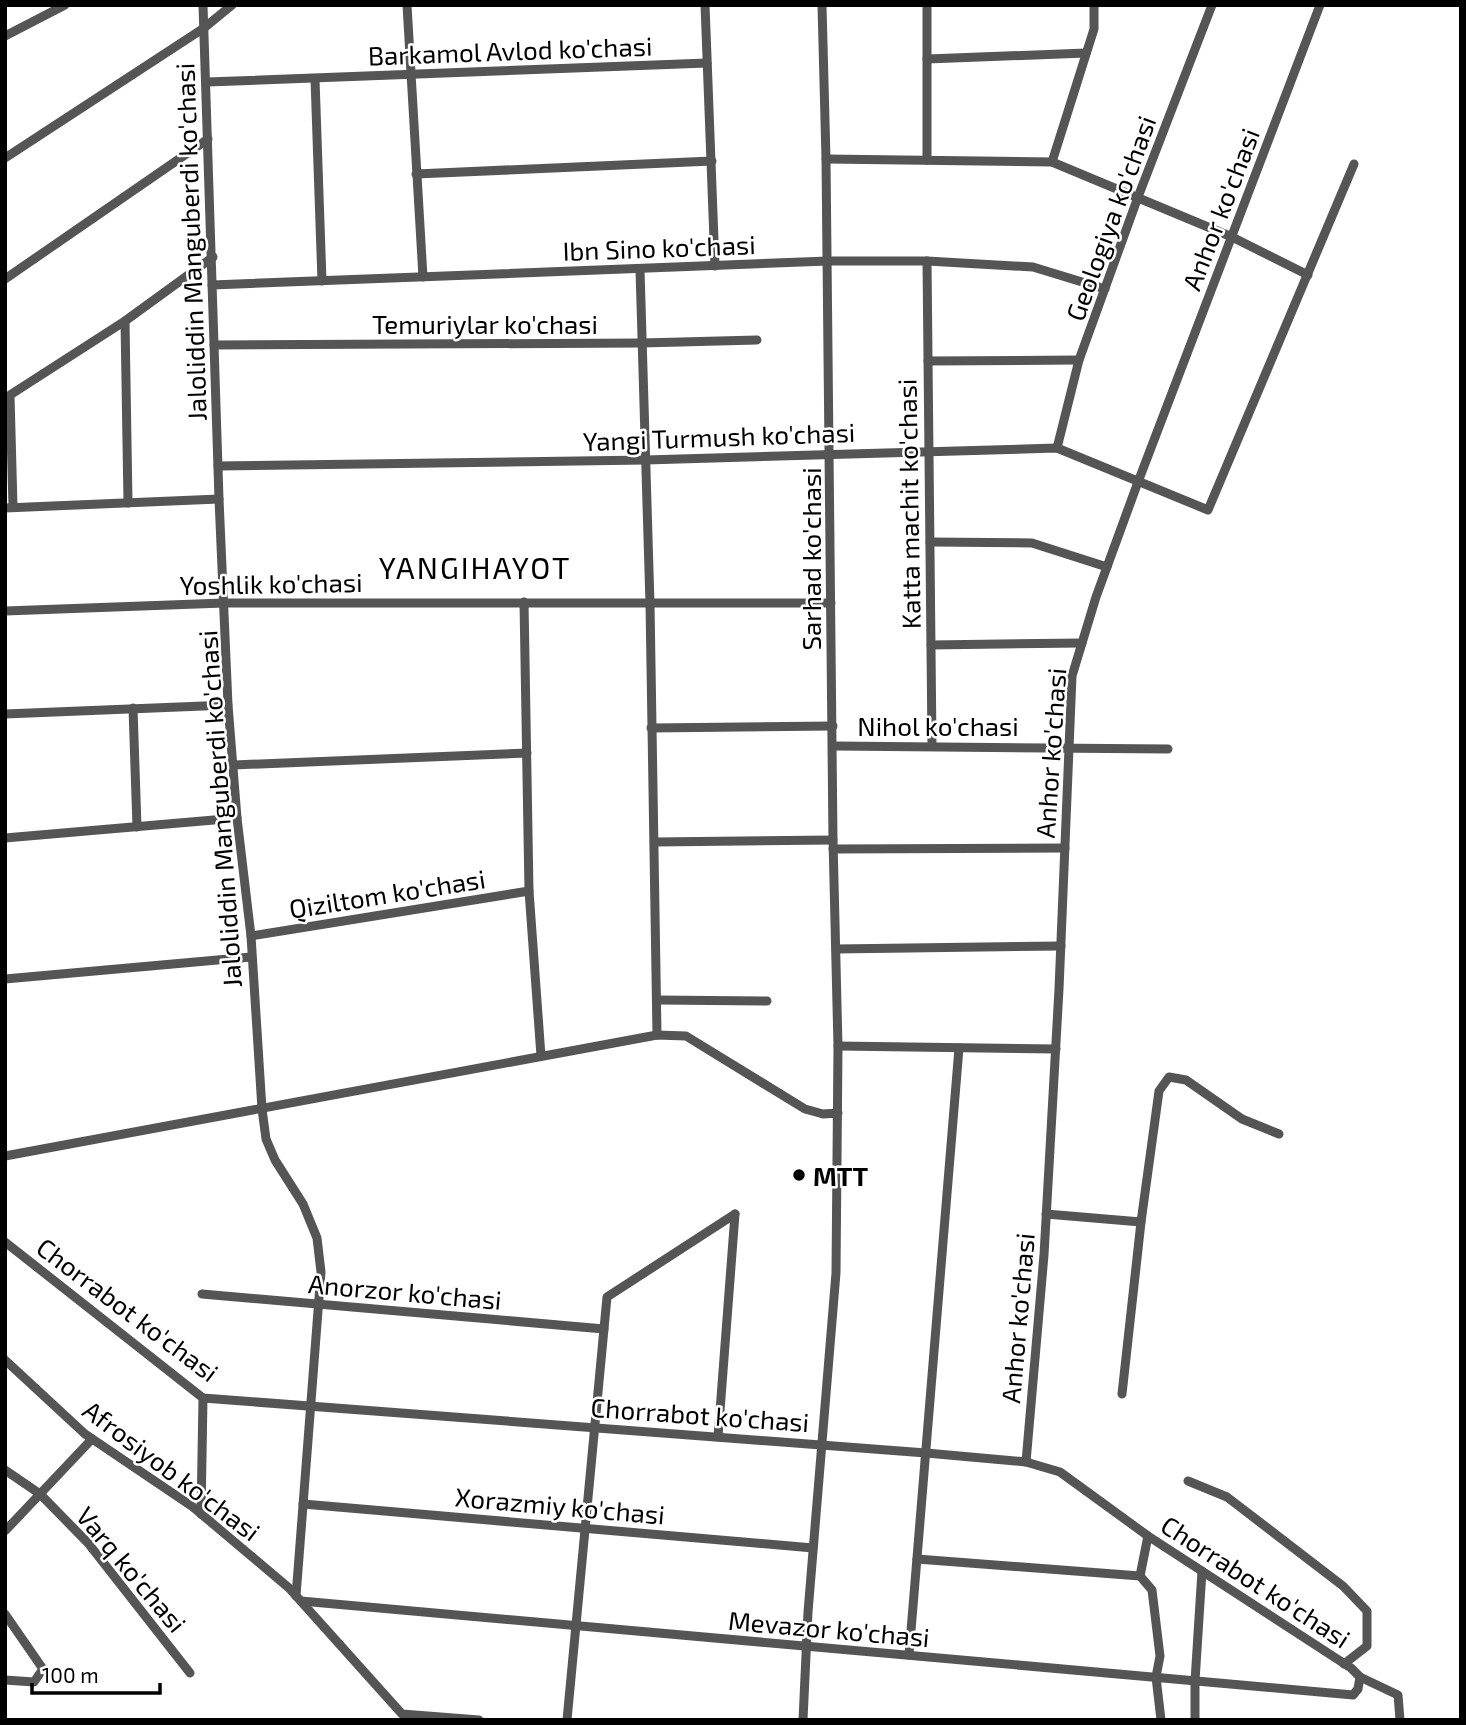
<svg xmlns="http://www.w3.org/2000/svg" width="1466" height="1725" viewBox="0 0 1466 1725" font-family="'Exo 2',sans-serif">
	<rect width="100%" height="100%" fill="#fff"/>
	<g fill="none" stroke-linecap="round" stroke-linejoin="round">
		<!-- minor -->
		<g stroke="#555" stroke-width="9">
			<path d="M203 5 219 499 228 705 237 818 251 936 262 1109 266 1139 275 1160 303 1204 317 1238 321 1272 296 1596"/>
			<path d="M407 5 423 277"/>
			<path d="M705 5 715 266"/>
			<path d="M927 7V160"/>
			<path d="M5 36 65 5"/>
			<path d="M927 59 1086 53"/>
			<path d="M315 79 322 281"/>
			<path d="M207 82 707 63"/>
			<path d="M5 158 204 28 232 5"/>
			<path d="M826 159 1052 162 1232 237 1308 275"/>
			<path d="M1052 162 1094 29V5"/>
			<path d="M416 174 712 161"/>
			<path d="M927 261 932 746"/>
			<path d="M640 270 650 604 657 1035"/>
			<path d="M5 279 208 139"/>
			<path d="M212 285 828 261H927L1033 267 1105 289"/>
			<path d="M125 321 128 503"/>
			<path d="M214 345 642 343 757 340"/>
			<path d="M928 361 1079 360"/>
			<path d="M1057 448 1079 360 1138 197 1212 5"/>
			<path d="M218 466 646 460 1057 448 1208 510 1354 164"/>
			<path d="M13 507 10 395 125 321 213 257"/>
			<path d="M5 508 219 499"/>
			<path d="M930 542 1032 543 1107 567"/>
			<path d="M524 602 529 891 541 1056"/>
			<path d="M5 611 224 603H831"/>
			<path d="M931 645 1082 643"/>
			<path d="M133 708 137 827"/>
			<path d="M5 714 228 705"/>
			<path d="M651 728 833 726"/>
			<path d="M834 746 1168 749"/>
			<path d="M234 765 527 753"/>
			<path d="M5 838 237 818"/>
			<path d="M655 842 833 840"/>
			<path d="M833 849 1065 848"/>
			<path d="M251 936 529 891"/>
			<path d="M836 949 1061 946"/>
			<path d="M5 979 251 957"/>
			<path d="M657 1000 767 1001"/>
			<path d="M838 1046 1056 1049"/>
			<path d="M5 1156 657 1035 686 1036 805 1109 823 1114 838 1113"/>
			<path d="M1046 1214 1141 1222"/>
			<path d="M5 1242 203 1398 926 1453 1026 1462 1060 1472 1148 1536 1351 1668 1360 1677 1358 1689 1353 1695 301 1601"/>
			<path d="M202 1294 604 1329"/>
			<path d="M5 1360 85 1434 193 1507 289 1588 402 1714 479 1720"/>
			<path d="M1122 1394 1141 1222 1159 1091 1169 1077 1186 1080 1242 1119 1279 1134"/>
			<path d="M718 1437 735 1214"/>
			<path d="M1026 1462 1044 1255 1059 989 1072 676 1096 597 1138 482 1320 5"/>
			<path d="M5 1470 40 1494 88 1543 190 1673"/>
			<path d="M1188 1481 1227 1497 1343 1586 1367 1611V1646L1344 1664"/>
			<path d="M303 1504 813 1548"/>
			<path d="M201 1514 203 1398"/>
			<path d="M5 1531 92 1439"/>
			<path d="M917 1559 1140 1576 1148 1536"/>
			<path d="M1140 1576 1152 1590 1160 1656 1156 1677 1161 1720"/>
			<path d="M5 1614 43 1669 34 1682 5 1680"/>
			<path d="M909 1655 959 1048"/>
			<path d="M1360 1677 1398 1695 1400 1720"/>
			<path d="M567 1720 607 1297 735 1214"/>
			<path d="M803 1720 808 1612 836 1273 838 1046 833 840 826 159 822 5"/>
			<path d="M1195 1720V1681L1202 1571"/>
		</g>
	</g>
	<!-- markers -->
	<circle fill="#000" stroke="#fff" stroke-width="2.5" cx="799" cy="1175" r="7"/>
	<g text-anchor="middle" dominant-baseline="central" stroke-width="5" stroke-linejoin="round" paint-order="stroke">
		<!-- street labels -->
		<g font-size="26" fill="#000" stroke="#fff">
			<text transform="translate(510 50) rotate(-2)">Barkamol Avlod ko'chasi</text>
			<text transform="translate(1220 209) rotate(-69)">Anhor ko'chasi</text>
			<text transform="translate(1110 218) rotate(-70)">Geologiya ko'chasi</text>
			<text transform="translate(190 242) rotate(-92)">Jaloliddin Manguberdi ko'chasi</text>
			<text transform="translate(659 247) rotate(-2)">Ibn Sino ko'chasi</text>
			<text x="485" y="323">Temuriylar ko'chasi</text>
			<text transform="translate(719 436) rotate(-2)">Yangi Turmush ko'chasi</text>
			<text transform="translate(908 504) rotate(-91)">Katta machit ko'chasi</text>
			<text transform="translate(810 559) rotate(-90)">Sarhad ko'chasi</text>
			<text transform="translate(271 583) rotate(-1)">Yoshlik ko'chasi</text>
			<text x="938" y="725">Nihol ko'chasi</text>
			<text transform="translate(1050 753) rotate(-86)">Anhor ko'chasi</text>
			<text transform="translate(219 809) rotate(-94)">Jaloliddin Manguberdi ko'chasi</text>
			<text transform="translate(387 893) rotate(-9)">Qiziltom ko'chasi</text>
			<text transform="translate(405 1291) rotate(5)">Anorzor ko'chasi</text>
			<text transform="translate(128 1309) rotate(37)">Chorrabot ko'chasi</text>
			<text transform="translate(1017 1318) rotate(-85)">Anhor ko'chasi</text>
			<text transform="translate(700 1414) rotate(4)">Chorrabot ko'chasi</text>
			<text transform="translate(172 1470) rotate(37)">Afrosiyob ko'chasi</text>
			<text transform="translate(560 1505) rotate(5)">Xorazmiy ko'chasi</text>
			<text transform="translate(132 1569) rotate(50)">Varq ko'chasi</text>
			<text transform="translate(1256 1581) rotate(33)">Chorrabot ko'chasi</text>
			<text transform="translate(829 1628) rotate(5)">Mevazor ko'chasi</text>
		</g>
		<!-- poi labels -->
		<g font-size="26" font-weight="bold" fill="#000" stroke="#fff" text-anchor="start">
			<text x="813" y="1175">MTT</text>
		</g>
		<!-- quarter labels -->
		<g font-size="30" letter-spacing="2" fill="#000" stroke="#fff">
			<text x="475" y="567">YANGIHAYOT</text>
		</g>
	</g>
	<!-- border -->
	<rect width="1466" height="1725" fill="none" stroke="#000000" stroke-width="14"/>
	<!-- scale -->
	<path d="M32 1683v10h128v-10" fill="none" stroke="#000000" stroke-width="3.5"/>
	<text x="42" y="1683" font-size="21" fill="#000000" stroke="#ffffff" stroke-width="5" paint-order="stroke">100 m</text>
</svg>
